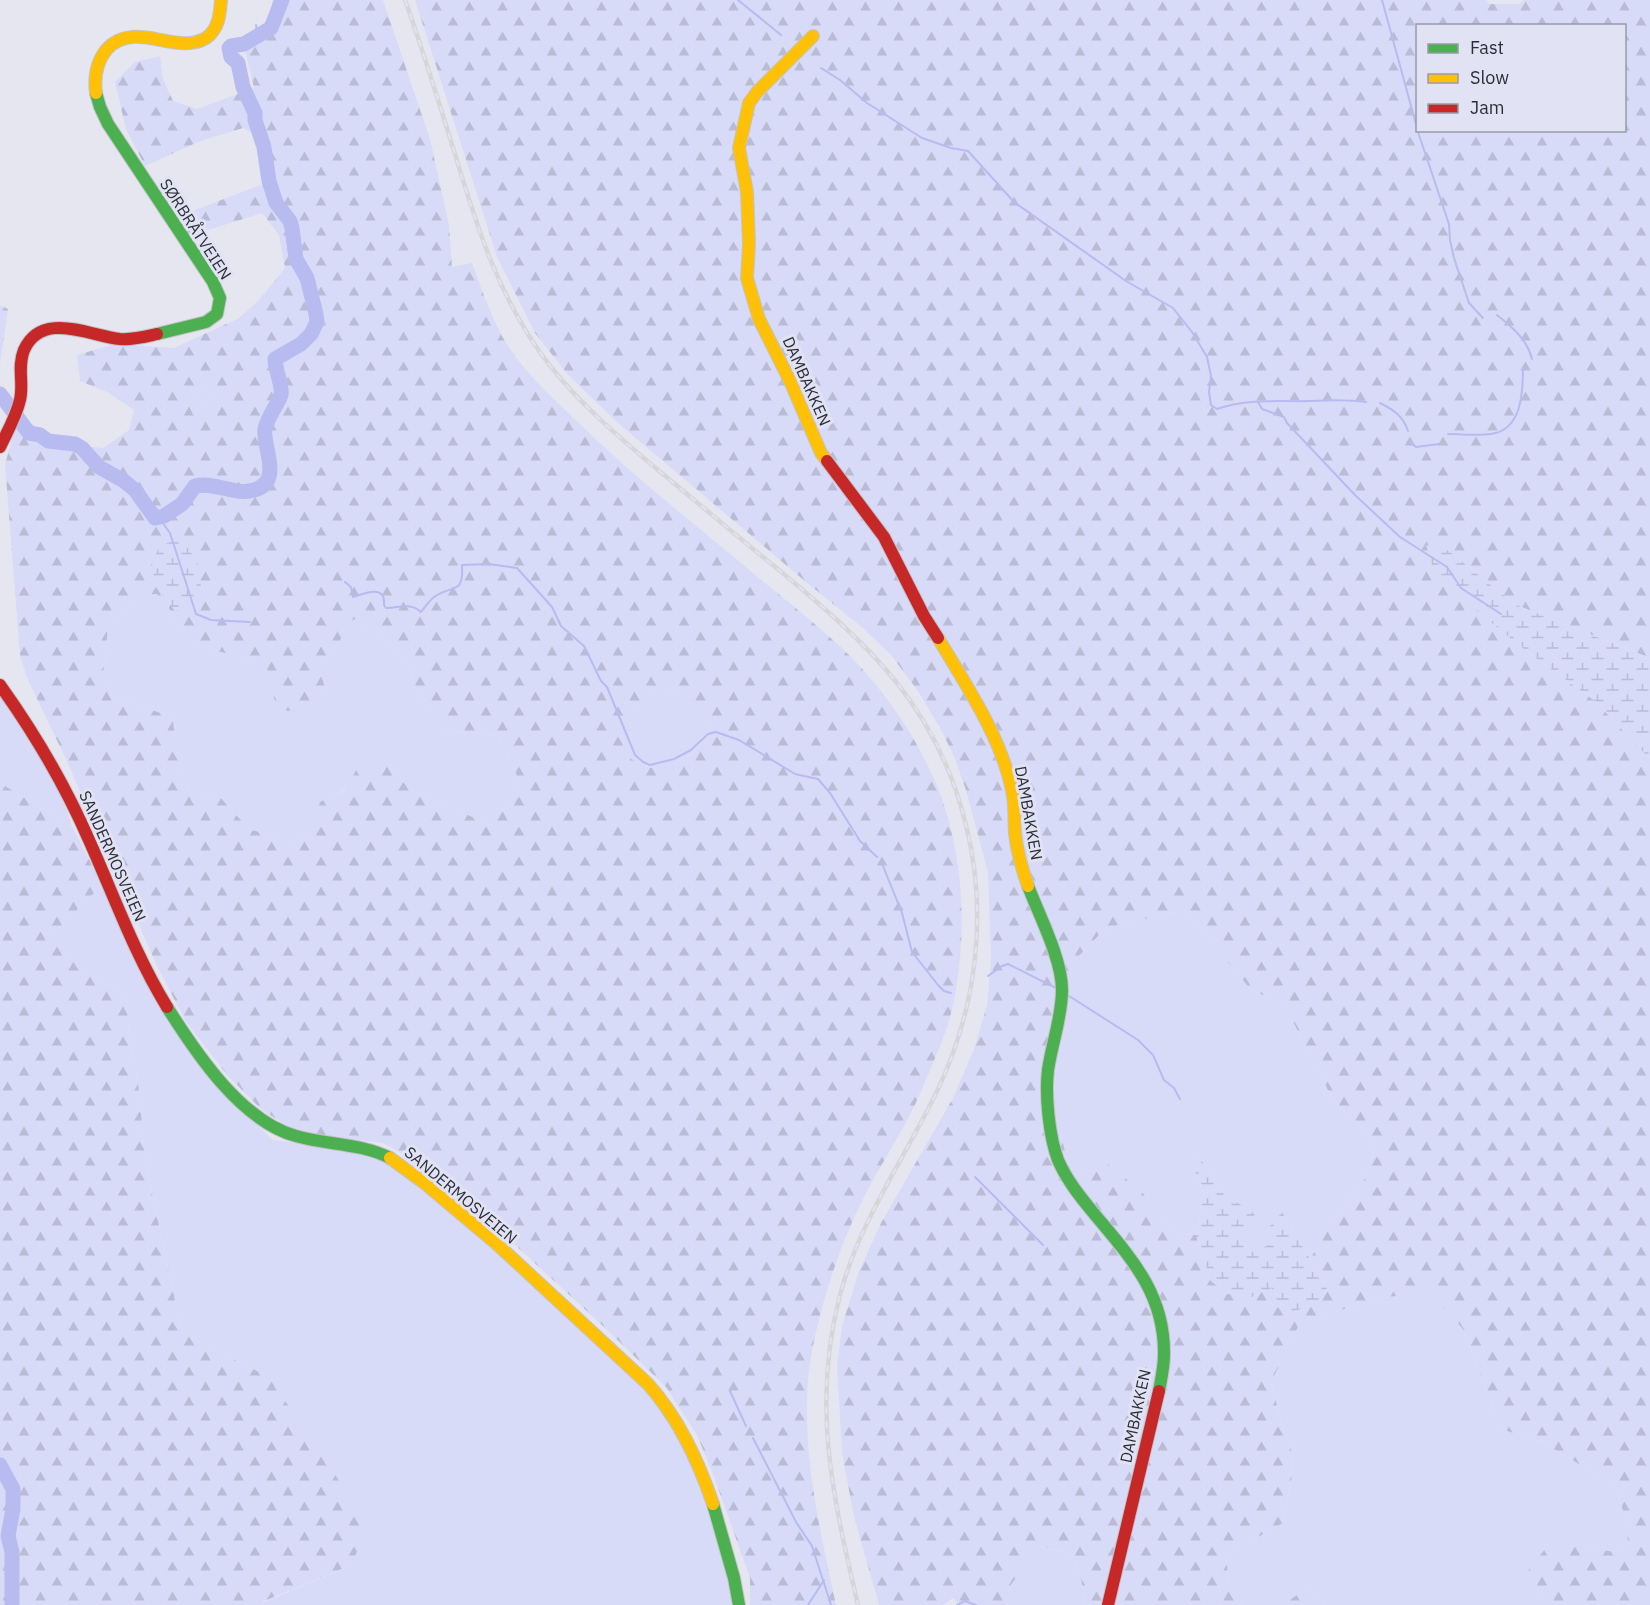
<svg xmlns="http://www.w3.org/2000/svg" width="1650" height="1605" viewBox="0 0 1650 1605" font-family="'IBM Plex Sans',sans-serif">
	<defs>
		<pattern id="forest-firs" width="22" height="20" patternUnits="userSpaceOnUse" patternTransform="scale(1.5)"><rect width="22" height="20" fill="#d8dbf8"/><path d="M5 1l3.5 6h-7zM16 11l3.5 6h-7z" fill="#babcd5"/></pattern>
		<pattern id="wetland-marsh" width="20" height="14" patternUnits="userSpaceOnUse" patternTransform="scale(1.5)"><rect width="20" height="14" fill="#d8dbf8"/><path d="M1 5h8M5 5V1M11 12h8M15 12V8" fill="none" stroke="#babcd5"/></pattern>
	</defs>
	<rect width="100%" height="100%" fill="#e6e6f1"/>
	<!-- grass -->
	<g fill="#d8dbf8">
		<path d="M202 386 211 392 213 398 193 415 187 401 194 397 191 390Z"/>
		<path d="M157 593 169 608 183 636 192 643 257 663 271 672 274 698 328 697 318 665 340 641 345 624 355 619 404 655 423 706 445 730 498 736 520 782 502 810 484 822 412 791 387 766 320 803 309 835 290 842 249 829 219 796 189 791 182 773 172 717 112 696 103 674 108 629 137 595Z"/>
		<path d="M674 689 700 711 709 722 693 754 671 765 650 768 631 759 630 712 644 696Z"/>
		<path d="M0 695 39 752 59 787 72 826 0 783Z"/>
		<path d="M102 885 156 1001 217 1085 273 1140 338 1148 398 1166 503 1258 553 1295 632 1375 675 1427 707 1497 734 1597V1605H263L262 1603 351 1565 269 1377 182 1333 146 1165 138 1082 129 1032 126 996 78 968 52 935Z"/>
		<path d="M1186 911 1251 990 1284 1004 1333 1100 1377 1142 1362 1186 1343 1205 1310 1259 1282 1212 1271 1244 1249 1253 1239 1241 1254 1214 1222 1193 1199 1156 1191 1162 1204 1194 1196 1235 1176 1233 1141 1191 1077 1174 1066 1155 1052 1100 1067 1006 1071 964 1103 931 1123 923Z"/>
		<path d="M1429 1291 1463 1329 1501 1429 1544 1443 1615 1486 1626 1520 1628 1545 1613 1552 1576 1544 1534 1596 1566 1605H1326L1307 1587 1290 1601 1288 1605H1242L1229 1585 1226 1555 1283 1523 1293 1470 1292 1452 1282 1425 1271 1381 1301 1321 1388 1297Z"/>
		<path d="M1038 1546 1071 1553 1081 1578 1085 1605H1007L1010 1586Z"/>
	</g>
	<!-- forest -->
	<g fill="url(#forest-firs)" fill-rule="evenodd">
		<path d="M272 0H383L430 139 449 225 452 267 472 263C481 288 490 313 502 336 521 370 552 397 580 424 638 481 703 530 765 583 791 604 818 626 843 649 885 690 922 743 942 799 964 862 967 935 954 1001 949 1027 933 1064 922 1089 905 1130 878 1167 859 1207 839 1249 824 1295 814 1341 795 1426 818 1521 836 1605H750V1578L713 1474 697 1435 666 1387 603 1326 451 1186 428 1168 383 1143 324 1136 287 1126 261 1109 228 1076 186 1022 157 966 65 757 27 678 20 655 5 465 15 427 33 424 58 443 103 448 129 430 134 410 107 392 80 381 77 355 115 344 174 348 239 318 259 300 285 268 279 235 262 213 189 236 179 216 274 180 254 134 243 128 198 142 145 166 126 129 115 82 135 62 160 56 163 79 173 101 197 109 254 88 244 45 274 24ZM202 386 211 392 213 398 193 415 188 401 194 397 191 390ZM157 594 169 608 183 636 192 643 257 663 270 672 274 698 278 708C297 716 313 706 328 697L318 665 340 641 345 624 355 619 404 655 423 706 445 730 498 736 520 782 502 810 484 822 412 791 387 766 360 763 345 790 320 802 309 835 290 842 249 829 219 796 189 791 182 773 172 717 112 696 103 674 108 629 137 595ZM674 689 700 711 709 722 693 754 671 765 650 768 631 759 630 712 644 696Z"/>
		<path d="M415 0H1486L1489 4H1519L1524 0H1650V658L1514 604 1449 551 1529 653 1595 701 1650 759V1605H1566L1534 1596 1527 1572 1549 1544H1576L1613 1552 1628 1545 1626 1520 1615 1486 1544 1443 1501 1429 1463 1329 1429 1292 1388 1297 1301 1321 1271 1382 1282 1425 1292 1452 1293 1470 1283 1523 1226 1555 1229 1585 1242 1605H1085L1081 1578 1071 1553 1039 1546 1010 1586 1007 1605H960L953 1598 943 1605H879L854 1517 842 1453 837 1367 842 1326 859 1271 881 1223 953 1098 974 1049 987 1005 991 959 988 873 966 790 953 754 940 728 918 691 891 655 864 629 806 582 618 423 569 376 535 333 497 257ZM1418 26H1624V130H1418ZM1186 911 1251 990 1284 1004 1333 1100 1377 1142 1362 1186 1343 1205 1310 1259 1327 1289 1320 1301 1272 1288 1228 1294 1211 1281 1196 1235 1176 1233 1141 1191 1108 1164 1087 1177 1077 1174 1066 1155 1052 1100 1067 1006 1071 964 1103 931 1123 923Z"/>
		<path d="M0 305 8 309 0 364Z"/>
		<path d="M0 783 72 826 102 885 52 935 78 968 126 996 129 1032 138 1082 146 1165 182 1333 269 1377 369 1525 351 1565 262 1602 263 1605H0Z"/>
		<path d="M1307 1587 1326 1605H1288L1289 1601Z"/>
	</g>
	<!-- wetland -->
	<g fill="url(#wetland-marsh)">
		<path d="M181 539 197 561 203 599 175 611 155 585 152 563 160 545Z"/>
		<path d="M1426 545 1449 551 1514 604 1650 658V759L1595 701 1529 653 1436 578Z"/>
		<path d="M1199 1156 1222 1193 1255 1214 1239 1241 1249 1253 1271 1244 1267 1230 1282 1212 1327 1288 1320 1301 1293 1312 1276 1307 1272 1288 1252 1297 1228 1294 1211 1281 1196 1235 1204 1194 1191 1162Z"/>
	</g>
	<g fill="none" stroke-linecap="round" stroke-linejoin="round">
		<!-- stream -->
		<g stroke="#b8bbf0" stroke-width="2">
			<path d="M738 0 781 35"/>
			<path d="M1382 0 1419 135 1449 224 1450 240 1454 258 1469 303 1483 318"/>
			<path d="M256 25 258 36"/>
			<path d="M821 68 840 80 867 103 922 138 951 148 968 151 1014 202 1126 281 1173 308 1192 332 1207 357 1211 376 1209 392 1211 405 1217 409C1248 398 1278 402 1310 401 1329 400 1347 399 1366 402"/>
			<path d="M1497 315C1512 327 1527 339 1532 359"/>
			<path d="M1258 402 1262 409 1284 417 1287 423 1355 495 1400 537 1447 567 1461 588 1501 614"/>
			<path d="M1380 403C1394 410 1403 416 1408 431"/>
			<path d="M1448 434C1462 434 1477 436 1491 434 1522 430 1523 392 1523 368"/>
			<path d="M1410 442 1416 447 1439 444"/>
			<path d="M159 518 170 533 196 614 211 620 250 622"/>
			<path d="M345 582 351 587 353 597C365 593 386 584 384 605L386 608C399 608 411 602 421 612 425 607 429 601 434 597 452 584 464 596 462 565L489 564 517 568 552 607 561 626 584 646 601 681 607 687 635 755 643 762 650 765 674 759 691 750 708 734 716 732 739 740 795 774 818 779 830 793 860 841 877 857"/>
			<path d="M883 866 902 913 912 952 938 985 944 991 951 993"/>
			<path d="M988 976 1002 966 1008 964 1056 988"/>
			<path d="M1066 994 1138 1040 1153 1055 1164 1080 1174 1088 1180 1099"/>
			<path d="M975 1177 1043 1245"/>
			<path d="M730 1391 746 1426"/>
			<path d="M753 1438 796 1522 812 1546 831 1605"/>
			<path d="M808 1605 824 1580"/>
			<path d="M957 1605 965 1601 976 1605"/>
		</g>
		<!-- river -->
		<g stroke="#b8bbf0" stroke-width="15">
			<path d="M0 394 29 433 40 435 48 441 75 444 82 448 99 467 124 481 135 490 155 518 164 516 182 504 195 486C215 481 235 496 254 490 284 482 262 446 265 429 268 416 277 406 281 395 283 387 275 369 275 359L301 344 311 334 317 322 316 314 307 278 296 259 292 228 290 221 276 203 269 181 264 147 255 120V113L243 87 238 63 231 57 229 48 231 46 244 44 271 28 282 0"/>
			<path d="M0 1465 13 1489V1509L8 1536 12 1552V1605"/>
		</g>
		<defs>
			<g id="fast">
				<path d="M96 93 100 107 108 124 213 282 220 298 217 314 206 322 157 334"/>
				<path d="M1028 886C1039 915 1062 959 1062 990 1062 1017 1052 1043 1048 1070 1045 1095 1049 1136 1058 1160 1067 1181 1082 1199 1096 1216 1132 1259 1165 1295 1164 1355 1164 1367 1161 1380 1159 1391"/>
				<path d="M167 1007C196 1053 241 1121 296 1136 327 1145 361 1143 390 1158"/>
				<path d="M713 1504 734 1578 739 1605"/>
			</g>
			<g id="slow">
				<path d="M813 36 757 92 749 103 739 148 747 192 749 244 747 278 759 319 790 381 821 453 827 461"/>
				<path d="M96 93C94 77 96 62 107 49 134 19 177 56 206 38 219 29 220 14 221 0"/>
				<path d="M938 638C966 685 1004 741 1013 796 1015 808 1014 820 1015 833 1017 851 1022 869 1028 886"/>
				<path d="M390 1158 423 1182 499 1246 648 1384C679 1419 698 1460 713 1504"/>
			</g>
			<g id="jam">
				<path d="M0 447C7 432 16 417 20 400 24 383 17 367 24 350 42 310 90 336 120 339 133 340 144 337 157 334"/>
				<path d="M827 461 884 537 924 616 938 638"/>
				<path d="M0 685C35 734 65 785 89 840 114 896 135 955 167 1007"/>
				<path d="M1108 1605 1159 1391"/>
			</g>
		</defs>
		<!-- fast casing -->
		<use href="#fast" stroke="#c2c3ca" stroke-width="14"/>
		<!-- slow casing -->
		<use href="#slow" stroke="#c2c3ca" stroke-width="14"/>
		<!-- jam casing -->
		<use href="#jam" stroke="#c2c3ca" stroke-width="14"/>
		<!-- fast -->
		<use href="#fast" stroke="#4caf50" stroke-width="12"/>
		<!-- slow -->
		<use href="#slow" stroke="#ffc107" stroke-width="12"/>
		<!-- jam -->
		<use href="#jam" stroke="#c62828" stroke-width="12"/>
		<defs>
			<path id="rail" d="M405 0C422 47 436 94 451 141 475 221 498 300 551 367 582 406 620 438 658 470 698 503 738 537 779 570 869 645 937 706 966 825 988 913 977 1005 939 1087 906 1157 860 1219 840 1295 811 1406 833 1497 858 1605"/>
		</defs>
		<!-- rail casing -->
		<use href="#rail" stroke="#d6d6d9" stroke-width="4.5"/>
		<!-- rail -->
		<use href="#rail" stroke="#e1e3f5" stroke-width="2" stroke-dasharray="7" stroke-linecap="butt"/>
	</g>
	<g text-anchor="middle" dominant-baseline="central" stroke-width="6" stroke-linejoin="round" paint-order="stroke">
		<!-- street labels -->
		<g font-size="16" fill="#2d2e35" stroke="#e1e3f5">
			<text transform="translate(196 229) rotate(57)">SØRBRÅTVEIEN</text>
			<text transform="translate(807 381) rotate(66)">DAMBAKKEN</text>
			<text transform="translate(1029 813) rotate(80)">DAMBAKKEN</text>
			<text transform="translate(113 856) rotate(66)">SANDERMOSVEIEN</text>
			<text transform="translate(461 1195) rotate(40)">SANDERMOSVEIEN</text>
			<text transform="translate(1135 1416) rotate(-78)">DAMBAKKEN</text>
		</g>
	</g>
	<!-- legend -->
	<rect x="1416" y="24" width="210" height="108" fill="#e1e3f5" stroke="#999ba8" stroke-width="1.5"/>
	<rect x="1428" y="44" width="30" height="9" fill="#4caf50" stroke="#999ba8" stroke-width="1.5"/>
	<text x="1470" y="54" font-size="18" fill="#2d2e35">Fast</text>
	<rect x="1428" y="74" width="30" height="9" fill="#ffc107" stroke="#999ba8" stroke-width="1.5"/>
	<text x="1470" y="84" font-size="18" fill="#2d2e35">Slow</text>
	<rect x="1428" y="104" width="30" height="9" fill="#c62828" stroke="#999ba8" stroke-width="1.5"/>
	<text x="1470" y="114" font-size="18" fill="#2d2e35">Jam</text>
</svg>
